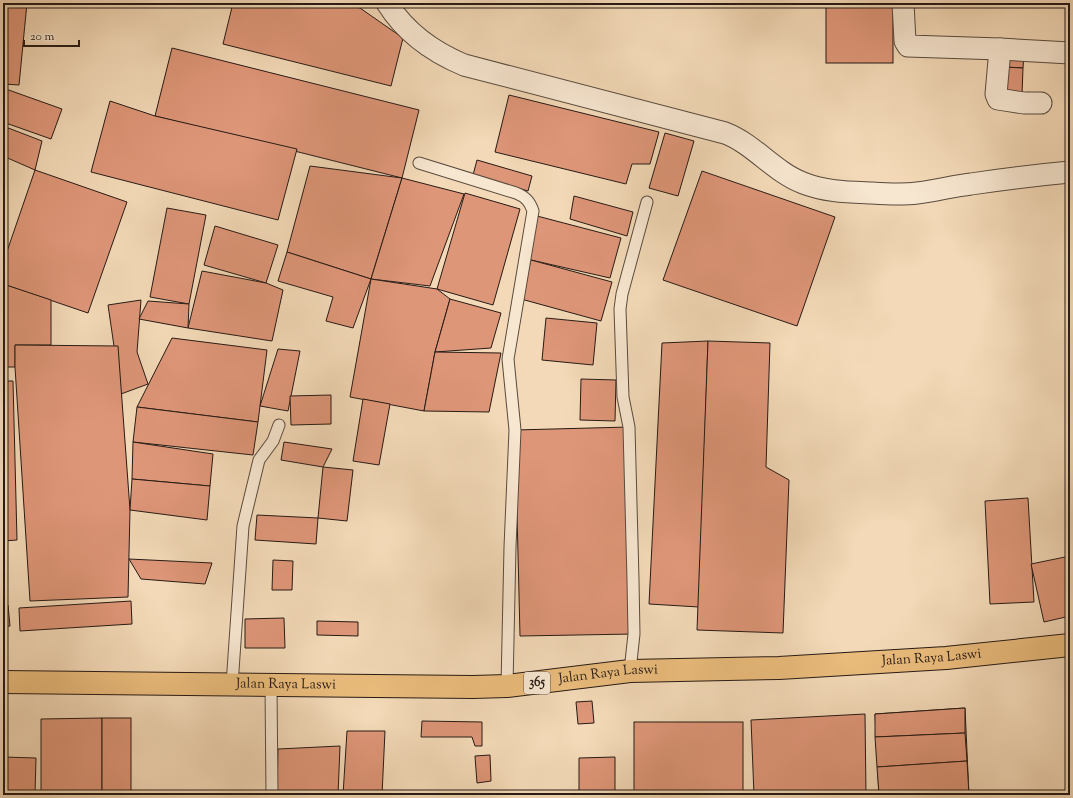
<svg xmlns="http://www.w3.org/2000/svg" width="1073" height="798" viewBox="0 0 1073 798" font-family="'Sorts Mill Goudy',serif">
	<rect width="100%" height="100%" fill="#f3d9b7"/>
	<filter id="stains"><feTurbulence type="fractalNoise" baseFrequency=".005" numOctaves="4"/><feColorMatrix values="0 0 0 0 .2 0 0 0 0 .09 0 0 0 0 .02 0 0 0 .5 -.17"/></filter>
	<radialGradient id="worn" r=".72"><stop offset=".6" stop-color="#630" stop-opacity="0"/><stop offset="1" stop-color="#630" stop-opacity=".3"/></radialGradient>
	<!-- building -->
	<g fill="#de9678" stroke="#261a15">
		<path d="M3 3H27L19 85 3 84Z"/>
		<path d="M233 3H342L360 8 403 38 391 86 223 44Z"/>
		<rect x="826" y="3" width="67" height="60"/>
		<path d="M172 48 419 110 402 178 155 116Z"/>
		<path d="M1005 51 1024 52 1023 68 1004 67Z"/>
		<path d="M1004 67 1023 68 1022 94 1003 93Z"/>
		<path d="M3 88 62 109 51 139 3 122Z"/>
		<path d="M509 95 659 132 650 164H632L626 184 495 152Z"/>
		<path d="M110 101 155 116 297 149 278 220 91 172Z"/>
		<path d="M3 126 42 141 35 170 3 156Z"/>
		<path d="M665 133 694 141 678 196 649 188Z"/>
		<path d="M477 160 532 176 528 191 473 175Z"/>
		<path d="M310 166 402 178 371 279 287 252Z"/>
		<path d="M35 170 127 202 88 313 3 284V263Z"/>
		<path d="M702 171 835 217 797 326 663 280Z"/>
		<path d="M402 178 464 194 430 286 371 279Z"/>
		<path d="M465 193 520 209 493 305 437 289Z"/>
		<path d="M574 196 633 212 627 236 570 219Z"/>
		<path d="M167 208 206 215 189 304 150 297Z"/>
		<path d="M537 216 621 238 610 278 531 260 526 256Z"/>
		<path d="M215 226 278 245 266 283 204 265Z"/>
		<path d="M287 252 371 279 353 328 326 321 333 297 278 281Z"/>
		<path d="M531 260 612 282 601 321 521 299Z"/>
		<path d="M202 271 266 283 283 290 272 341 188 328Z"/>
		<path d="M371 279 437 289 450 299 435 352 424 411 350 397Z"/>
		<path d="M3 284 51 300V345H15V367H3Z"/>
		<path d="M450 299 501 313 491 348 435 352Z"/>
		<path d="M141 300 137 352 148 384 121 394 108 305Z"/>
		<path d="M148 301 189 304 188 328 139 319Z"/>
		<path d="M546 318 597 323 593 365 542 360Z"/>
		<path d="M172 338 267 350 258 422 137 407Z"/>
		<path d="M708 341 699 607 649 604 662 343Z"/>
		<path d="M708 341 770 343 766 467 789 480 783 633 697 630Z"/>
		<path d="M15 345 118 346 130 510 128 597 30 601 15 367Z"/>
		<path d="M278 349 300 351 288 411 260 406Z"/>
		<path d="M435 352 501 353 489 412 424 411Z"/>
		<path d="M581 379 616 380 615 421 580 420Z"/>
		<path d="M3 381H13L17 540 3 541Z"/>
		<path d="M331 395V424L291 425 290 396Z"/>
		<path d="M363 399 390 404 379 465 353 461Z"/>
		<path d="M137 407 258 422 253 455 133 442Z"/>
		<path d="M629 427 634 634 520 636 515 430Z"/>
		<path d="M133 442 213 454 210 486 132 479Z"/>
		<path d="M284 442 332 449 323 467 281 460Z"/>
		<path d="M323 467 353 470 347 521 318 518Z"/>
		<path d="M132 479 210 486 207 520 130 510Z"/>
		<path d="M1028 498 1034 602 990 604 985 501Z"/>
		<path d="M257 515 318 518 316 544 255 540Z"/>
		<path d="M1070 556V616L1044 622 1031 564Z"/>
		<path d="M129 559 212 563 205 584 141 579Z"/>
		<path d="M273 560 293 561 292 590H272Z"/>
		<path d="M131 601 132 624 20 631 19 608Z"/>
		<path d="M3 605H8L10 626 3 627Z"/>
		<path d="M284 618 285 648H245V619Z"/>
		<path d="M317 621 358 622V636L317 635Z"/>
		<path d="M592 701 594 723 578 724 576 702Z"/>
		<path d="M965 708 969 795H879L875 714Z"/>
		<path d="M965 708V733L875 737V714Z"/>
		<path d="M865 714 866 795H754L751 720Z"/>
		<path d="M102 718V795H41V719Z"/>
		<rect x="102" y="718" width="29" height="77"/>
		<path d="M422 721 482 722V746H475L472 737H421Z"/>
		<rect x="634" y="722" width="109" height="73"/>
		<path d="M347 731H385L382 795H343Z"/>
		<path d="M965 733 967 761 877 767 875 737Z"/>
		<path d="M340 746 338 795H277L278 749Z"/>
		<path d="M490 755 491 781 477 783 475 756Z"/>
		<path d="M3 757 36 758 35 795H3Z"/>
		<path d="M615 757V795H579V758Z"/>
		<path d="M967 761 969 795H879L877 767Z"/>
	</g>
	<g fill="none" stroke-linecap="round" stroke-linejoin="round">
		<defs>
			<g id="service">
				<path d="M419 163 516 193C526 197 530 202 533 211L508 359 515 430 510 547 507 686"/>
				<path d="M630 671 634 634 633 580 629 427 623 397 620 309 622 294 647 202"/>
				<path d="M232 685 243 526 259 460 273 441 279 425"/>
				<path d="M271 685 272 795"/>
			</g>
			<g id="minor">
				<path d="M387 3C405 32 433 52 464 65L725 133C754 144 774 172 803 183 826 192 848 192 872 193 887 194 902 195 917 193 935 191 953 186 971 184 1004 179 1037 175 1070 172"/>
				<path d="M903 3 905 41 908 46 1000 49 1070 53"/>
				<path d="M1000 49 996 94 998 99 1024 103H1041"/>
			</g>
			<g id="primary">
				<path id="s1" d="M3 682 473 687 507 686 630 671 779 668 946 658 1070 645"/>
			</g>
		</defs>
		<!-- service casing -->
		<use href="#service" stroke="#594a3e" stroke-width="13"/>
		<!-- minor casing -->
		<use href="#minor" stroke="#594a3e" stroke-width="23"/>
		<!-- primary casing -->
		<use href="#primary" stroke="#261a15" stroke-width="24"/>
		<!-- service -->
		<use href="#service" stroke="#f7e6d0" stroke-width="11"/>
		<!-- minor -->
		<use href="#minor" stroke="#f7e6d0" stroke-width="21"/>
		<!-- primary -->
		<use href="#primary" stroke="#eabc7c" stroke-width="22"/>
	</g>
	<g text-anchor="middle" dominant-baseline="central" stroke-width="3" stroke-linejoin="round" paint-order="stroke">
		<!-- shield labels -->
		<rect fill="#f7e6d0" stroke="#65574d" stroke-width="1" x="524" y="672" width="26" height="22" rx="3"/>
		<g font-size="13" font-weight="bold" fill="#261a15">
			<text x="537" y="683">365</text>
		</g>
		<!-- street labels -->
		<g font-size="14" fill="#261a15" stroke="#f7e6d0">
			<text stroke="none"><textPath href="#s1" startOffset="930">Jalan Raya Laswi</textPath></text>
			<text stroke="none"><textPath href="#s1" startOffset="606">Jalan Raya Laswi</textPath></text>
			<text stroke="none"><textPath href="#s1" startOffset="283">Jalan Raya Laswi</textPath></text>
		</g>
	</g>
	<!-- margin -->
	<rect width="1073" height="798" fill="none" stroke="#f3d9b7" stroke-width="16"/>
	<rect x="4" y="4" width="1065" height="790" fill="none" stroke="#261a15" stroke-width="2"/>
	<rect x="8" y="8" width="1057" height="782" fill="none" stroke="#261a15"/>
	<!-- scale -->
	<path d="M24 40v6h55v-6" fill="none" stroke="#261a15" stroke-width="2"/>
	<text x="30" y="40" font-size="12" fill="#261a15" stroke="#f7e6d0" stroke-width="3" paint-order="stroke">20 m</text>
	<rect width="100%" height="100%" filter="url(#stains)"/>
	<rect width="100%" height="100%" fill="url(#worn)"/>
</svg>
